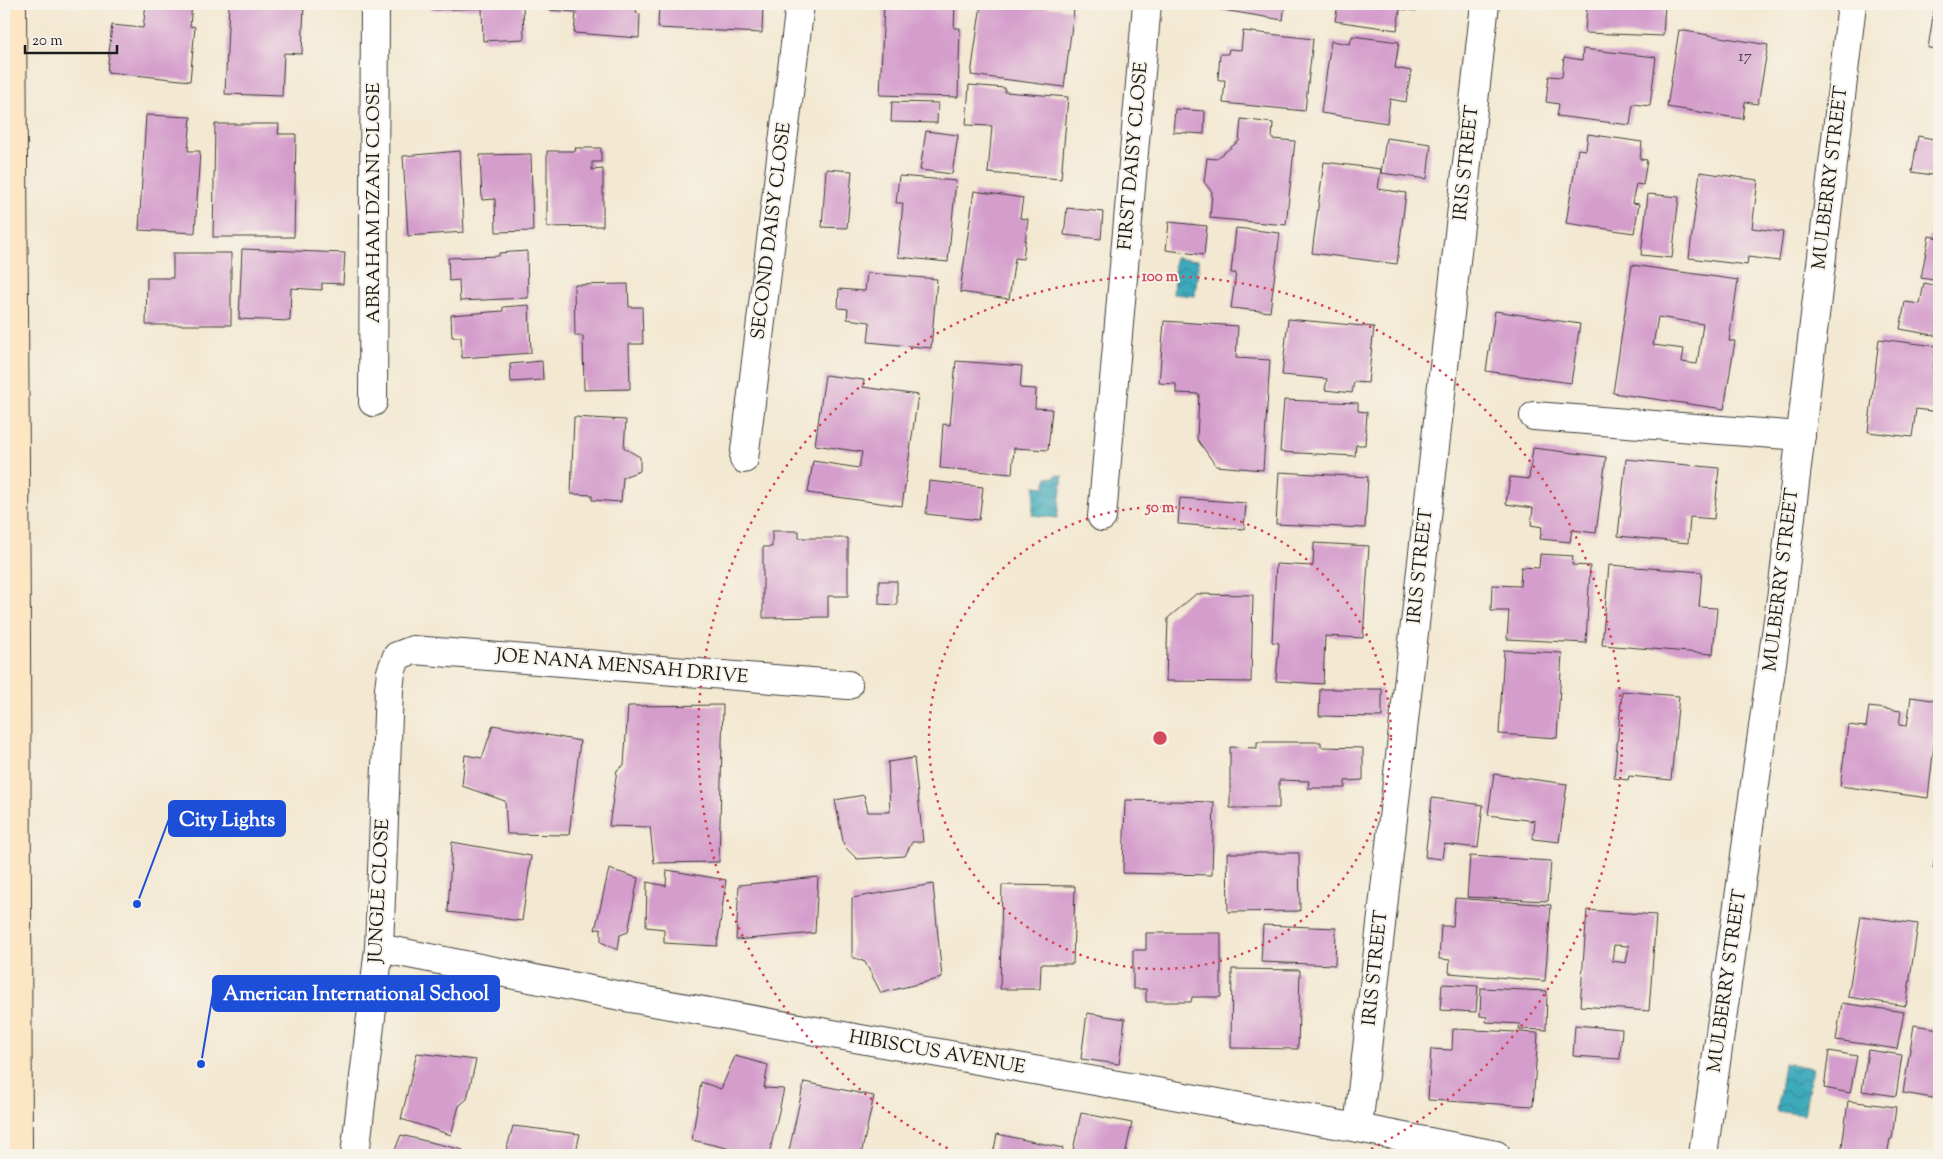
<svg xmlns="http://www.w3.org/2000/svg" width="1943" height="1159" viewBox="0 0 1943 1159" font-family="'Sorts Mill Goudy',serif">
	<defs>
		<pattern id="water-waves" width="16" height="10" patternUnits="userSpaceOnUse" patternTransform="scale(1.25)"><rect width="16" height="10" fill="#3daabc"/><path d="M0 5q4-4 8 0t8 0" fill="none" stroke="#328a98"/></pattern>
	</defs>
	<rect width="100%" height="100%" fill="#f7f3e8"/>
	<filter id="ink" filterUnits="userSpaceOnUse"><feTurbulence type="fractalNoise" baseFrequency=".02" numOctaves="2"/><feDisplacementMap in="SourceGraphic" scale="10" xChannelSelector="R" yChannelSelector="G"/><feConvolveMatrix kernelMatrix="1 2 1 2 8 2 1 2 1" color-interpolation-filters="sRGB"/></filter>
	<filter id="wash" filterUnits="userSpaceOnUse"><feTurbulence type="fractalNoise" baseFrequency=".0096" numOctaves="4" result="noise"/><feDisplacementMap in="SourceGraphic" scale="20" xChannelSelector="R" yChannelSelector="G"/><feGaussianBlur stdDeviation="1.12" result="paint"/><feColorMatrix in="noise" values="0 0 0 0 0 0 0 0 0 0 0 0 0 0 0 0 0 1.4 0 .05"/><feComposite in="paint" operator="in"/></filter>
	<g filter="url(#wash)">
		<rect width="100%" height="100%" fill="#f3e8d1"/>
		<!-- water -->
		<g fill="url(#water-waves)" stroke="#2c636c">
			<path d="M1175 258 1199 260 1195 296 1173 294Z"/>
			<path d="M1056 475 1063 476 1057 518 1032 515 1035 486 1045 487 1047 477 1055 478Z"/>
			<path d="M1784 1063 1812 1068 1804 1115 1777 1111Z"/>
		</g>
		<g id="blocks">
			<!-- building -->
			<g fill="#d49dcc" fill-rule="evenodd">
				<path d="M146 4H192L190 26 195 27 190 81 107 72 112 25 143 28Z"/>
				<path d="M229 4H304L302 54 284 53 282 96 225 94Z"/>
				<path d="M430 4H523L524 39 483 41 482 8 431 10Z"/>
				<path d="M547 4H637L636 13 640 14 639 38 574 33 576 12 546 10Z"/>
				<path d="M659 4H763L762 33 658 28Z"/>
				<path d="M884 4H955L954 28H960L958 97 880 95Z"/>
				<path d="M981 4H1020L1074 10 1064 87 971 75Z"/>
				<path d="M1212 4H1285L1283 20 1211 8Z"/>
				<path d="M1338 4H1417L1416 11 1400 9 1397 30 1335 21Z"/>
				<path d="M1587 4H1665L1663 36 1585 33Z"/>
				<path d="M1935 4H1939V49L1928 48Z"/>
				<path d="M1679 30 1768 45 1758 104 1745 102 1743 119 1667 107Z"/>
				<path d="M1243 31 1313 39 1305 111 1223 103 1225 80H1218L1220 54H1228L1229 49 1241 50Z"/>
				<path d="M1352 36 1399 42 1395 68 1411 71 1406 102 1390 99 1387 123 1321 113 1331 41 1350 44Z"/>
				<path d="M1583 49 1656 57 1650 106 1633 104 1630 125 1557 116 1559 104 1546 102 1549 76 1562 77 1564 57 1582 60Z"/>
				<path d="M969 85 1005 88V92L1068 97 1061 179 988 173 992 126 966 125Z"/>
				<path d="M892 102 938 103 937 123 891 122Z"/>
				<path d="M1175 109 1205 111 1204 134 1173 132Z"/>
				<path d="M146 115 191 117 188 151H200L195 233 139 230Z"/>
				<path d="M1241 119 1273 123 1272 139 1295 141 1286 225 1210 218 1212 192 1204 182 1207 158 1216 159 1239 141Z"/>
				<path d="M215 124H279L278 134H296L294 237H213Z"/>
				<path d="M926 131 958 135 952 174 920 170Z"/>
				<path d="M1588 134 1642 142 1640 159 1647 160 1643 185 1636 184 1632 203 1639 204 1634 233 1566 223 1578 149 1586 150Z"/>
				<path d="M1918 136 1939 140V176L1912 172Z"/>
				<path d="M1386 138 1431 144 1427 179 1381 173Z"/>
				<path d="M575 148H601V162H592V170L603 169V226L547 227V151H576Z"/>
				<path d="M460 151 464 232 408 236 403 156Z"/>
				<path d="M531 154 533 231 496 232 495 199 482 200 480 155Z"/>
				<path d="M1324 162 1381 169 1378 189 1406 193 1397 264 1312 253Z"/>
				<path d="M826 169 852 171 847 228 822 227Z"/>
				<path d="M1700 172 1758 180 1752 228 1783 232 1779 261 1748 257 1747 265 1689 258Z"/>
				<path d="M899 176 956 181 948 262 898 257 903 203H896Z"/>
				<path d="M974 191 1023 198 1020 218 1028 219 1023 259 1015 258 1009 299 960 292Z"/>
				<path d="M1648 194 1679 197 1672 258 1641 255Z"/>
				<path d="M1067 208 1103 212 1101 239 1064 235Z"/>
				<path d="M1169 222 1207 226 1204 255 1166 250Z"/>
				<path d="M1236 228 1280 233 1270 312 1231 308 1236 273H1231Z"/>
				<path d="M1929 236 1939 238V281L1921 278Z"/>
				<path d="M242 249 345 253 343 284 322 283V290L291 288 290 321 239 319Z"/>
				<path d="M527 251 528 298 460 301 459 280 449 281 448 258 499 256V253Z"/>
				<path d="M173 253H231V325H146L147 278H173Z"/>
				<path d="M1632 265 1738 280 1729 341H1735L1724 409 1613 393ZM1658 317 1703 324 1697 364 1682 362 1684 349 1653 345Z"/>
				<path d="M867 273 937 279 931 348 868 342 870 322 847 319 848 309 838 308 839 289 865 291Z"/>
				<path d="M1924 283 1939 286V336L1900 329 1905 302 1920 304Z"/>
				<path d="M628 284 629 307H642L643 344H629L630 389 584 390 583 336H575L574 285Z"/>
				<path d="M529 305 531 353 462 358 461 337H452L451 315 503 311V307Z"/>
				<path d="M1495 311 1580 324 1571 383 1486 371Z"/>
				<path d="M1288 319 1374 327 1368 383 1354 382 1352 393 1325 390 1327 379 1282 375Z"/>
				<path d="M1164 321 1238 326 1236 358 1270 360 1263 470 1216 466 1197 439 1199 394 1176 393V384L1159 383Z"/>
				<path d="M1879 339 1936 346 1933 374 1939 375V412L1916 409 1912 437 1868 432Z"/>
				<path d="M542 361 543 380 511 382 510 364Z"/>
				<path d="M956 361 1022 366 1020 388 1036 389 1035 408 1052 409 1048 450 1014 448 1012 474 940 468 943 424 950 425Z"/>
				<path d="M825 375 864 380 863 387 918 395 902 506 808 493 813 461 859 468 862 452 815 445Z"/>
				<path d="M1284 400 1358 403V411L1367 412 1365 445H1356L1355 456 1280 452Z"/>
				<path d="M574 417 626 420 624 448 640 457V471L623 477 621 502 592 500V495L571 494Z"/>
				<path d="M1533 448 1606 457 1596 533 1572 530 1570 542 1540 539 1542 527 1531 525 1533 508 1506 504 1510 477 1529 479Z"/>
				<path d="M1626 459 1719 468 1714 519 1690 517 1688 543 1618 536Z"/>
				<path d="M1279 472 1368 477 1365 528 1276 524Z"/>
				<path d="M929 481 983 487 979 520 926 514Z"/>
				<path d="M1180 498 1246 503 1244 529 1178 524Z"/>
				<path d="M772 531H799V538H848V596H828V617L763 618V547H772Z"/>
				<path d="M1314 543 1369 546 1363 638 1325 636 1323 684 1276 681 1279 643 1272 642 1276 564 1313 566Z"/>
				<path d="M1540 554 1573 556 1572 565 1590 566 1586 643 1507 639 1509 611H1491L1492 585 1520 586 1521 567 1539 568Z"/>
				<path d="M1609 565 1702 572 1699 607 1717 608 1713 654 1602 645Z"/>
				<path d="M879 581H897V605L879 604Z"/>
				<path d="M1196 594 1253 595 1251 682 1166 681 1168 618Z"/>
				<path d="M1504 650 1562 653 1557 738 1499 734Z"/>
				<path d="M1320 689H1382V717L1319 716Z"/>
				<path d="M1622 691 1679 696 1671 780 1629 776 1628 780 1614 778Z"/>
				<path d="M1911 697 1939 701 1928 798 1840 786 1848 725 1866 727 1869 707 1901 711 1899 725 1907 726Z"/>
				<path d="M723 705 719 862 654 863 650 827 609 826 617 770 624 765 628 706Z"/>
				<path d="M493 725 580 741 569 835 507 834 505 801 462 786 465 755 482 758Z"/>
				<path d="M1257 742H1321V747L1363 748V780L1345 781V788H1308L1309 781 1279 780V808H1230V747L1257 748Z"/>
				<path d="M914 758 923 842H912L905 856 857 859 844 846 835 800 864 795 868 812H890L888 762Z"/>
				<path d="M1494 774 1567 784 1559 842 1533 839 1535 821 1488 815Z"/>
				<path d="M1432 798 1483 805 1478 848 1444 844 1442 859 1425 857Z"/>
				<path d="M1125 800 1214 802 1212 875 1123 873Z"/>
				<path d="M1938 835H1939V869L1933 868Z"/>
				<path d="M452 842 531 856 522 921 448 912Z"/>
				<path d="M1227 853H1299L1300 911 1228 912Z"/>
				<path d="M1470 856 1551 861 1548 901 1467 897Z"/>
				<path d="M609 869 638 878 628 932 620 935 618 950 601 942V928L595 930Z"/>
				<path d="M667 870 726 880 717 946 664 943V929L646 927 647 882 666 886Z"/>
				<path d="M818 877 815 933 736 940 739 885Z"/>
				<path d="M933 884 942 978 881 993 865 962 852 957V898Z"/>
				<path d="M1002 885 1075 886 1073 964H1041L1040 989H1000Z"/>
				<path d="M1455 898 1551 905 1545 981 1449 973 1450 960 1439 959 1441 926H1453Z"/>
				<path d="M1587 910 1656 915 1649 1011 1580 1006ZM1614 945 1629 946 1626 963 1612 961Z"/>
				<path d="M1861 916 1918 924 1906 1006 1848 997Z"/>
				<path d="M1263 925 1336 928 1335 965 1261 962Z"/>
				<path d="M1146 933H1221V997H1192L1191 1002H1146V989H1133V950H1146Z"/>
				<path d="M1232 969 1300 970 1298 1049 1231 1048Z"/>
				<path d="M1442 984 1478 986 1476 1012 1440 1010Z"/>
				<path d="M1481 988 1547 991 1546 1030 1519 1029 1520 1024 1486 1022 1487 1017 1480 1016Z"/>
				<path d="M1842 1003 1904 1012 1897 1049 1836 1040Z"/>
				<path d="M1087 1013 1125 1019 1119 1064 1081 1059Z"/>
				<path d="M1575 1025 1622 1029 1620 1059 1573 1056Z"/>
				<path d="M1914 1025 1939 1029V1099L1903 1093Z"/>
				<path d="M1453 1029 1538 1033 1533 1106 1428 1100 1431 1049 1452 1050Z"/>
				<path d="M1868 1050 1902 1055 1896 1096 1862 1091Z"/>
				<path d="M1829 1051 1857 1056 1850 1093 1824 1088Z"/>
				<path d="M417 1053 476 1060 467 1099 459 1106 451 1135 401 1119Z"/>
				<path d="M735 1056 768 1065 764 1088 784 1089 769 1155H757L692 1140 701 1082 721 1089Z"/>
				<path d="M804 1082 874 1096 861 1155H788Z"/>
				<path d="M1848 1101 1896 1107 1892 1139H1890L1887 1155H1841Z"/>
				<path d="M1081 1113 1132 1123 1125 1155H1072Z"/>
				<path d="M513 1126 580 1134 575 1155H505Z"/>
				<path d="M997 1134 1063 1148 1062 1155H993Z"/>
				<path d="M401 1135 463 1150 461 1155H393Z"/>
			</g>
		</g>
	</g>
	<g filter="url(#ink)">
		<use href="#blocks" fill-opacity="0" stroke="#3c3b37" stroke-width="1"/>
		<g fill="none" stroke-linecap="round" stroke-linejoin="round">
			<defs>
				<g id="minor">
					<path d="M373 402 375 4"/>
					<path d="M1534 416 1801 436"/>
					<path d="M744 459 800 4"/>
					<path d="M1102 517 1147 4"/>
					<path d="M379 948 631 998 1358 1128 1496 1155"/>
					<path d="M1358 1128 1485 4"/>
					<path d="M355 1155 379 948 389 689 391 672 397 656 413 650 848 685"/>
					<path d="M1703 1155 1783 584 1852 4"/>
				</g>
				<path id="secondary" d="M12 4C14 388 18 771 18 1155"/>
			</defs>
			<!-- minor casing -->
			<use href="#minor" stroke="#3c3b37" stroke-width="30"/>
			<!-- secondary casing -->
			<use href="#secondary" stroke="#3c3b37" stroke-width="30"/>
			<!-- minor -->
			<use href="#minor" stroke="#fff" stroke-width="28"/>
			<!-- secondary -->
			<use href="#secondary" stroke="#fce6c4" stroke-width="28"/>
		</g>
	</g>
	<!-- distance rings -->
	<g fill="none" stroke="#d1495b" stroke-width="2.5" stroke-dasharray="2.5 5">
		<circle cx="1160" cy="738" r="231"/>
		<path d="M961 1155A462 462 0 1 1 1359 1155"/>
	</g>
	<g text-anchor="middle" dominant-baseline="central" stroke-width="4" stroke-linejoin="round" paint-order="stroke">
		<!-- number labels -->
		<g font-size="16" fill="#4a3c48">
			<text x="1745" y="57">17</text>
		</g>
		<!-- street labels -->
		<g font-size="19" fill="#1c1c1c" stroke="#f7f3e8">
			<text transform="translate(1134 156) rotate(-85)">FIRST DAISY CLOSE</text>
			<text transform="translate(1467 163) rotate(-84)">IRIS STREET</text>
			<text transform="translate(1831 178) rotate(-83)">MULBERRY STREET</text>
			<text transform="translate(374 203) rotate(-90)">ABRAHAM DZANI CLOSE</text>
			<text transform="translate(772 231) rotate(-83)">SECOND DAISY CLOSE</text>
			<text transform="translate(1421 566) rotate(-84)">IRIS STREET</text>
			<text transform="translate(1782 580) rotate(-83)">MULBERRY STREET</text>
			<text transform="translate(622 667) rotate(5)">JOE NANA MENSAH DRIVE</text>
			<text transform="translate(380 891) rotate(-87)">JUNGLE CLOSE</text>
			<text transform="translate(1376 968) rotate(-84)">IRIS STREET</text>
			<text transform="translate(1728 981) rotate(-82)">MULBERRY STREET</text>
			<text transform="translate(937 1053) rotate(10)">HIBISCUS AVENUE</text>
		</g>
	</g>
	<circle cx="1160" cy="738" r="8" fill="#d1495b" stroke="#f7f3e8" stroke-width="2.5"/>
	<g font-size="15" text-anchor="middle" font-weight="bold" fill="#d1495b" stroke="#f7f3e8" stroke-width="4" stroke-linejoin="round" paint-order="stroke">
		<text x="1160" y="281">100 m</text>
		<text x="1160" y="512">50 m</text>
	</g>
	<!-- callouts -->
	<path fill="none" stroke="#1d4ed8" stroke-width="2" d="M137 904L169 819M201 1064L213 993"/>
	<g fill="#1d4ed8" stroke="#f7f3e8" stroke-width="2">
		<circle cx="137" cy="904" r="5"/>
		<circle cx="201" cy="1064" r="5"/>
	</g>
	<g fill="#1d4ed8" stroke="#1d4ed8" stroke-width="2">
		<rect x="169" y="801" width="116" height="35" rx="5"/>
		<rect x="213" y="976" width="286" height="35" rx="5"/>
	</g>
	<g font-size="20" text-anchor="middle" font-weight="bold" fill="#fff">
		<text x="227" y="826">City Lights</text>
		<text x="356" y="1000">American International School</text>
	</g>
	<!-- margin -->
	<rect width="1943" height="1159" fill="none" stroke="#f7f3e8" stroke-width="20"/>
	<!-- scale -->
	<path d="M25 45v8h92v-8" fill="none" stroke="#1c1c1c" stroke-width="2.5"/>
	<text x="32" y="45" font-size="15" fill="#1c1c1c" stroke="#f7f3e8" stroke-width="4" paint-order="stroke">20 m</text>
</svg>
